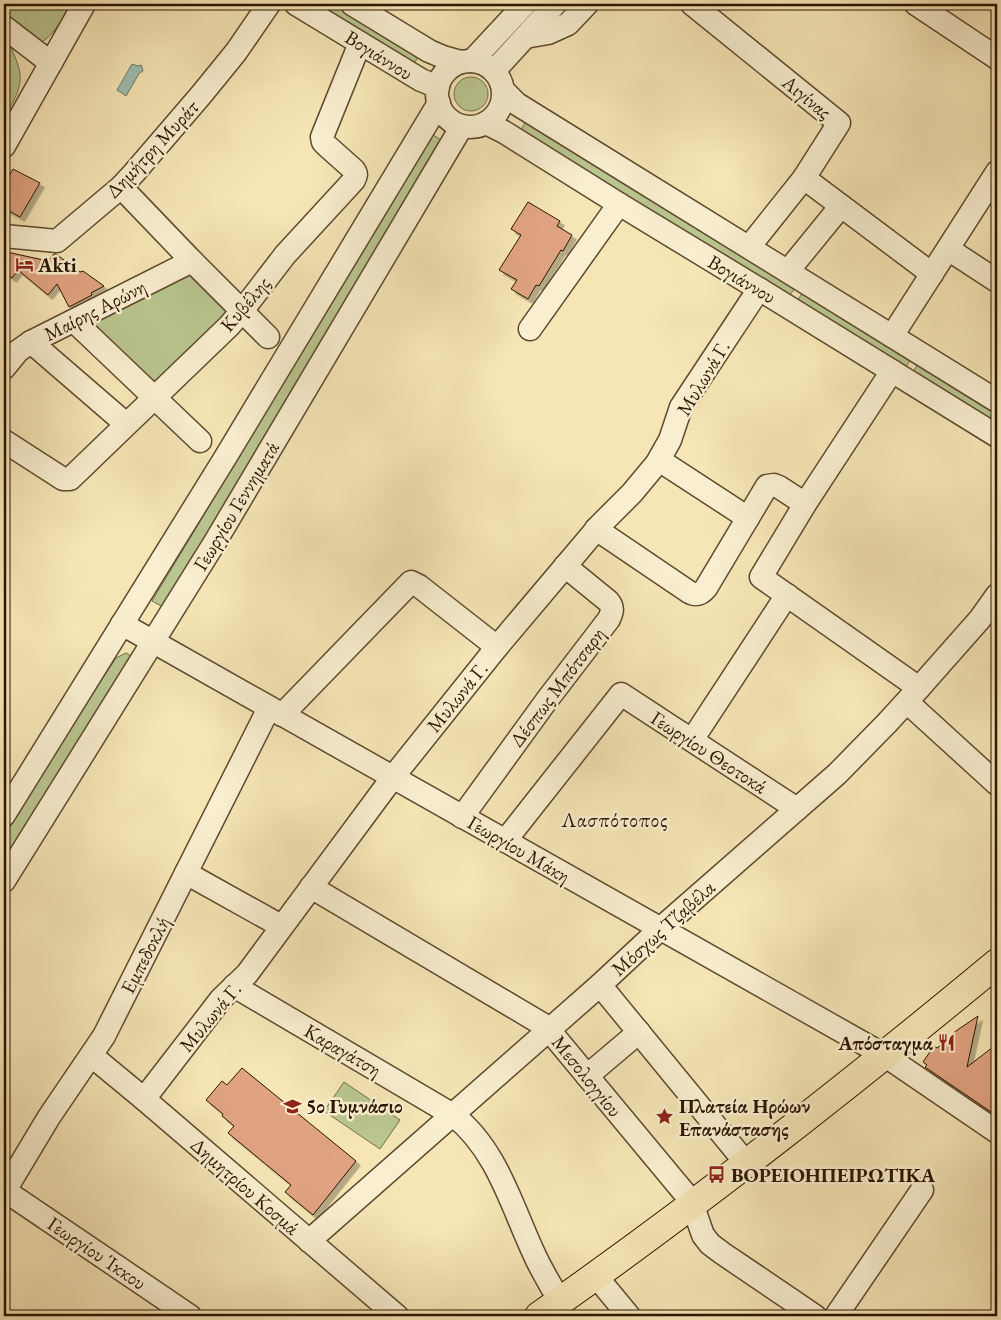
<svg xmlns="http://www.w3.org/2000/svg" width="1001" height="1320" viewBox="0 0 1001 1320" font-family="'EB Garamond',serif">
	<defs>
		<filter id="shadow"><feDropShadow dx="4.5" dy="4.5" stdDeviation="0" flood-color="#0004"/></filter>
	</defs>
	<rect width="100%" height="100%" fill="#f6e6b6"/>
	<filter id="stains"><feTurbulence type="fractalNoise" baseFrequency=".004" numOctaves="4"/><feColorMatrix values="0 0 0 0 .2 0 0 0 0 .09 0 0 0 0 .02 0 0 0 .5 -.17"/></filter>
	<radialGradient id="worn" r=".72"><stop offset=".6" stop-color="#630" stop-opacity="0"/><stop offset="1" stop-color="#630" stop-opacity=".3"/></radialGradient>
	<!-- green -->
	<g fill="#bac690" stroke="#726e48">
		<path d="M4 4H70C63 17 55 34 42 42L4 24Z"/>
		<path d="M315 4H335L419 56 413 65Z"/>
		<path d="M4 33C23 74 28 78 4 118Z"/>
		<circle cx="471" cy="94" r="17"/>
		<path d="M526 121 795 288 789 296 521 130Z"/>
		<path d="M433 135 443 141 163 607 152 601Z"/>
		<path d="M189 271 233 314 155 389 94 325 97 317Z"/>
		<path d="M803 292 911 359 905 368 797 301Z"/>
		<path d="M918 364 997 412V424L913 372Z"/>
		<path d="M126 653 131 656 4 863V837L74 722 116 658Z"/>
		<path d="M344 1082 400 1120 380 1149 324 1111Z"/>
	</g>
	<!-- water -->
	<path fill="#9dbfb2" stroke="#6f7b6b" d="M132 64 138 66 141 65 143 70 142 72H140L126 96 117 90Z"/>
	<!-- building -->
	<g fill="#e0a381" stroke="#2b1500" filter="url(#shadow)">
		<path d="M13 169 40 183 20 217 4 208V186Z"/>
		<path d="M528 202 560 221 557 226 572 235 563 251 561 250 539 286 536 285 528 299 511 289 517 280 499 270 521 235 511 229Z"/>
		<path d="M7 252 48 261 54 254H56L80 272 83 271 104 286 91 293 92 295 69 307 57 284 48 295 18 270 12 278 4 272V257Z"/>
		<path d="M978 1016 967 1067 997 1044V1116L925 1067 927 1065 923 1062 934 1046 937 1048 954 1035 953 1033Z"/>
		<path d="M242 1068 356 1161 313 1215 285 1192 291 1185 228 1133 234 1126 222 1116 223 1114 206 1100 222 1081 227 1085Z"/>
	</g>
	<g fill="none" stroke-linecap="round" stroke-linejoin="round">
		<defs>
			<g id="minor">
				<path d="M296 4 421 80 438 87"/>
				<path d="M352 4 429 51 443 57 461 62"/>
				<path d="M692 4 839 123 804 178 932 274"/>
				<path d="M916 4 997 58"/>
				<path d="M4 27 51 63"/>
				<path d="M525 37 548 33 568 24 587 4"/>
				<circle cx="470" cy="94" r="33"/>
				<path d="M472 61 525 4"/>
				<path d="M494 71 555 4"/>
				<path d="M504 91 517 104 997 401"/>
				<path d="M486 123 504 132 619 204 759 289 997 436"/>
				<path d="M4 146 84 4"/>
				<path d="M121 187 192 261 268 337"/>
				<path d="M4 236 57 241 121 187 134 173 201 95 236 52 269 4"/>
				<path d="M749 247 804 178"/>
				<path d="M948 249 997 281"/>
				<path d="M788 271 841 206"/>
				<path d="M74 321 200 441"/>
				<path d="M530 329 619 204"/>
				<path d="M892 336 997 172"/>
				<path d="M31 342 126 424"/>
				<path d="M4 368 18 351 31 342 192 261"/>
				<path d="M892 371 805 504 761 577 919 688"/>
				<path d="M4 441 63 479H70L229 326 242 311 285 255 354 180C356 176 357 174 354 170L327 146 323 142 322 137 360 43"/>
				<path d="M659 460 748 518"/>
				<path d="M596 529 689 592C696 596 701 594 706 588L767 486 774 485 779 487 805 504"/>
				<path d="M122 624 884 1055 997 1132"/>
				<path d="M907 702 997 784"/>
				<path d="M282 715 411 582 419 586 497 647"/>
				<path d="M692 740 787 595"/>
				<path d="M4 815 225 458 439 103"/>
				<path d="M462 817 547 700 609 619C612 612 614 608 608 601L565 566"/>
				<path d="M505 841 621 694 797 809"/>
				<path d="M186 873 281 926"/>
				<path d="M4 881 215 542 462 126"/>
				<path d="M311 887 542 1024 549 1030 687 1196 694 1209 703 1235 710 1244 722 1253 815 1316"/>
				<path d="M600 985 746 1163"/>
				<path d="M234 986 453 1115C498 1150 512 1208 536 1258 543 1273 552 1287 560 1302"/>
				<path d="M92 1056 144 1099 397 1316"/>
				<path d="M587 1076 639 1032"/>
				<path d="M144 1099 221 999 247 974 393 777 497 647 600 525 632 493 657 463 670 440 681 407 759 289"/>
				<path d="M4 1190 190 1316"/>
				<path d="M4 1192 49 1117 104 1036 269 708"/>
				<path d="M309 1241 600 985 660 929 837 774 887 723 919 688 980 619 997 595"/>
				<path d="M605 1287 629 1316"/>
				<path d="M836 1316 922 1190"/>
			</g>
			<path id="major" d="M539 1316C697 1205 849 1086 997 963"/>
		</defs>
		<!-- minor casing -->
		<use href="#minor" stroke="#5e492e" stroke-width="25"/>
		<!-- major casing -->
		<use href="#major" stroke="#2b1500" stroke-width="30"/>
		<!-- minor -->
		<use href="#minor" stroke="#f9efd0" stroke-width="22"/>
		<!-- major -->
		<use href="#major" stroke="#f6e6b6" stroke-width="28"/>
	</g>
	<!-- icons -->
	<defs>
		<symbol id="hotel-bare" viewBox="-9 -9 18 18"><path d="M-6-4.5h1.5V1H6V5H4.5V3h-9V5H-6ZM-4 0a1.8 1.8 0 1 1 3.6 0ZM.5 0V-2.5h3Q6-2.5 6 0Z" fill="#8f2418" stroke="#f9efd0" stroke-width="2.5" paint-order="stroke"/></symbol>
		<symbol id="restaurant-bare" viewBox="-9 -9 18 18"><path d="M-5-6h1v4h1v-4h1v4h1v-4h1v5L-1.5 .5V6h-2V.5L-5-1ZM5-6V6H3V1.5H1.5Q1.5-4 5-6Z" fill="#8f2418" stroke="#f9efd0" stroke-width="2.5" paint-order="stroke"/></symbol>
		<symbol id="school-bare" viewBox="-9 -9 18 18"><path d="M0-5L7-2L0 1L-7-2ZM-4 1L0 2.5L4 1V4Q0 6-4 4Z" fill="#8f2418" stroke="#f9efd0" stroke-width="2.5" paint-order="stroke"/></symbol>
		<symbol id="sight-bare" viewBox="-9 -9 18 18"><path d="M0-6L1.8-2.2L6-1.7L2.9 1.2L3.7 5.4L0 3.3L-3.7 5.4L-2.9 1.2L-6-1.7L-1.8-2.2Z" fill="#8f2418" stroke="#f9efd0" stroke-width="2.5" paint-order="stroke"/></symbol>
		<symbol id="bus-bare" viewBox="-9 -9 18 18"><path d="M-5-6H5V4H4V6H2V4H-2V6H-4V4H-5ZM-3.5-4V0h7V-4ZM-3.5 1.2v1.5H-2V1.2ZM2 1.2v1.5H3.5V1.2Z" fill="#8f2418" stroke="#f9efd0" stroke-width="2.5" paint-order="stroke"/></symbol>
	</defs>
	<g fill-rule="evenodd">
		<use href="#hotel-bare" x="12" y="252" width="25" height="25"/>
		<use href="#restaurant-bare" x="934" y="1030" width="25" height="25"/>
		<use href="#school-bare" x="280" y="1094" width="25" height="25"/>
		<use href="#sight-bare" x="652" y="1104" width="25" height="25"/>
		<use href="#bus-bare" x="704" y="1162" width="25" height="25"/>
	</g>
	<g text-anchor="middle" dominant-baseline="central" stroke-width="5" stroke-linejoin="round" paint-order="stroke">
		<!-- street labels -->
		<g font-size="20" fill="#2b1500" stroke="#f9efd0">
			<text transform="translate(379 55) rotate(32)">Βογιάννου</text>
			<text transform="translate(807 97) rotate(39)">Αιγίνας</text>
			<text transform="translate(152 149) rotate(-47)">Δημήτρη Μυράτ</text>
			<text transform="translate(742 279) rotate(31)">Βογιάννου</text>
			<text transform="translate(245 304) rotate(-50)">Κυβέλης</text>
			<text transform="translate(95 310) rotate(-27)">Μαίρης Αρώνη</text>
			<text transform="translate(703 378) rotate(-59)">Μυλωνά Γ.</text>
			<text transform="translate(236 506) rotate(-59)">Γεωργίου Γεννηματά</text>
			<text transform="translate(557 687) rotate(-53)">Δέσπως Μπότσαρη</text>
			<text transform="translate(457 697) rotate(-51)">Μυλωνά Γ.</text>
			<text transform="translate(709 752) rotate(33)">Γεωργίου Θεοτοκά</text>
			<text transform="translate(519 849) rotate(30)">Γεωργίου Μάκη</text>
			<text transform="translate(663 928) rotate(-42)">Μόσχως Τζαβέλα</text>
			<text transform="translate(145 955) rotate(-63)">Εμπεδοκλή</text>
			<text transform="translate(210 1017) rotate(-50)">Μυλωνά Γ.</text>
			<text transform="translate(343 1050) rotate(30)">Καραγάτση</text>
			<text transform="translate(587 1076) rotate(51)">Μεσολογγίου</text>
			<text transform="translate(245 1186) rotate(41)">Δημητρίου Κοσμά</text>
			<text transform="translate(97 1253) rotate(34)">Γεωργίου Ίκκου</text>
		</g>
		<!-- poi labels -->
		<g font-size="20" font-weight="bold" fill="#2b1500" stroke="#f9efd0" text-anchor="start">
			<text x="38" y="265">Akti</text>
			<text x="933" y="1043" text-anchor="end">Απόσταγμα</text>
			<text x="306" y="1106">5ο Γυμνάσιο</text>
			<text x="679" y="1106">Πλατεία Ηρώων<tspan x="679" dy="23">Επανάστασης</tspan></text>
			<text x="731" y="1175">ΒΟΡΕΙΟΗΠΕΙΡΩΤΙΚΑ</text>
		</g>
		<!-- neighbourhood labels -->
		<g font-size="21" letter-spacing="1" fill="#2b1500" stroke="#f9efd0">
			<text x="615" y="819">Λασπότοπος</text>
		</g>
	</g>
	<!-- margin -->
	<rect width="1001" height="1320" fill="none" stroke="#f6e6b6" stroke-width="20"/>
	<rect x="5" y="5" width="991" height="1310" fill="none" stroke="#2b1500" stroke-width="2.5"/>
	<rect x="10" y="10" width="981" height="1300" fill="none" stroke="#2b1500"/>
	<rect width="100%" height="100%" filter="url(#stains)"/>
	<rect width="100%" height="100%" fill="url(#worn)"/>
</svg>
